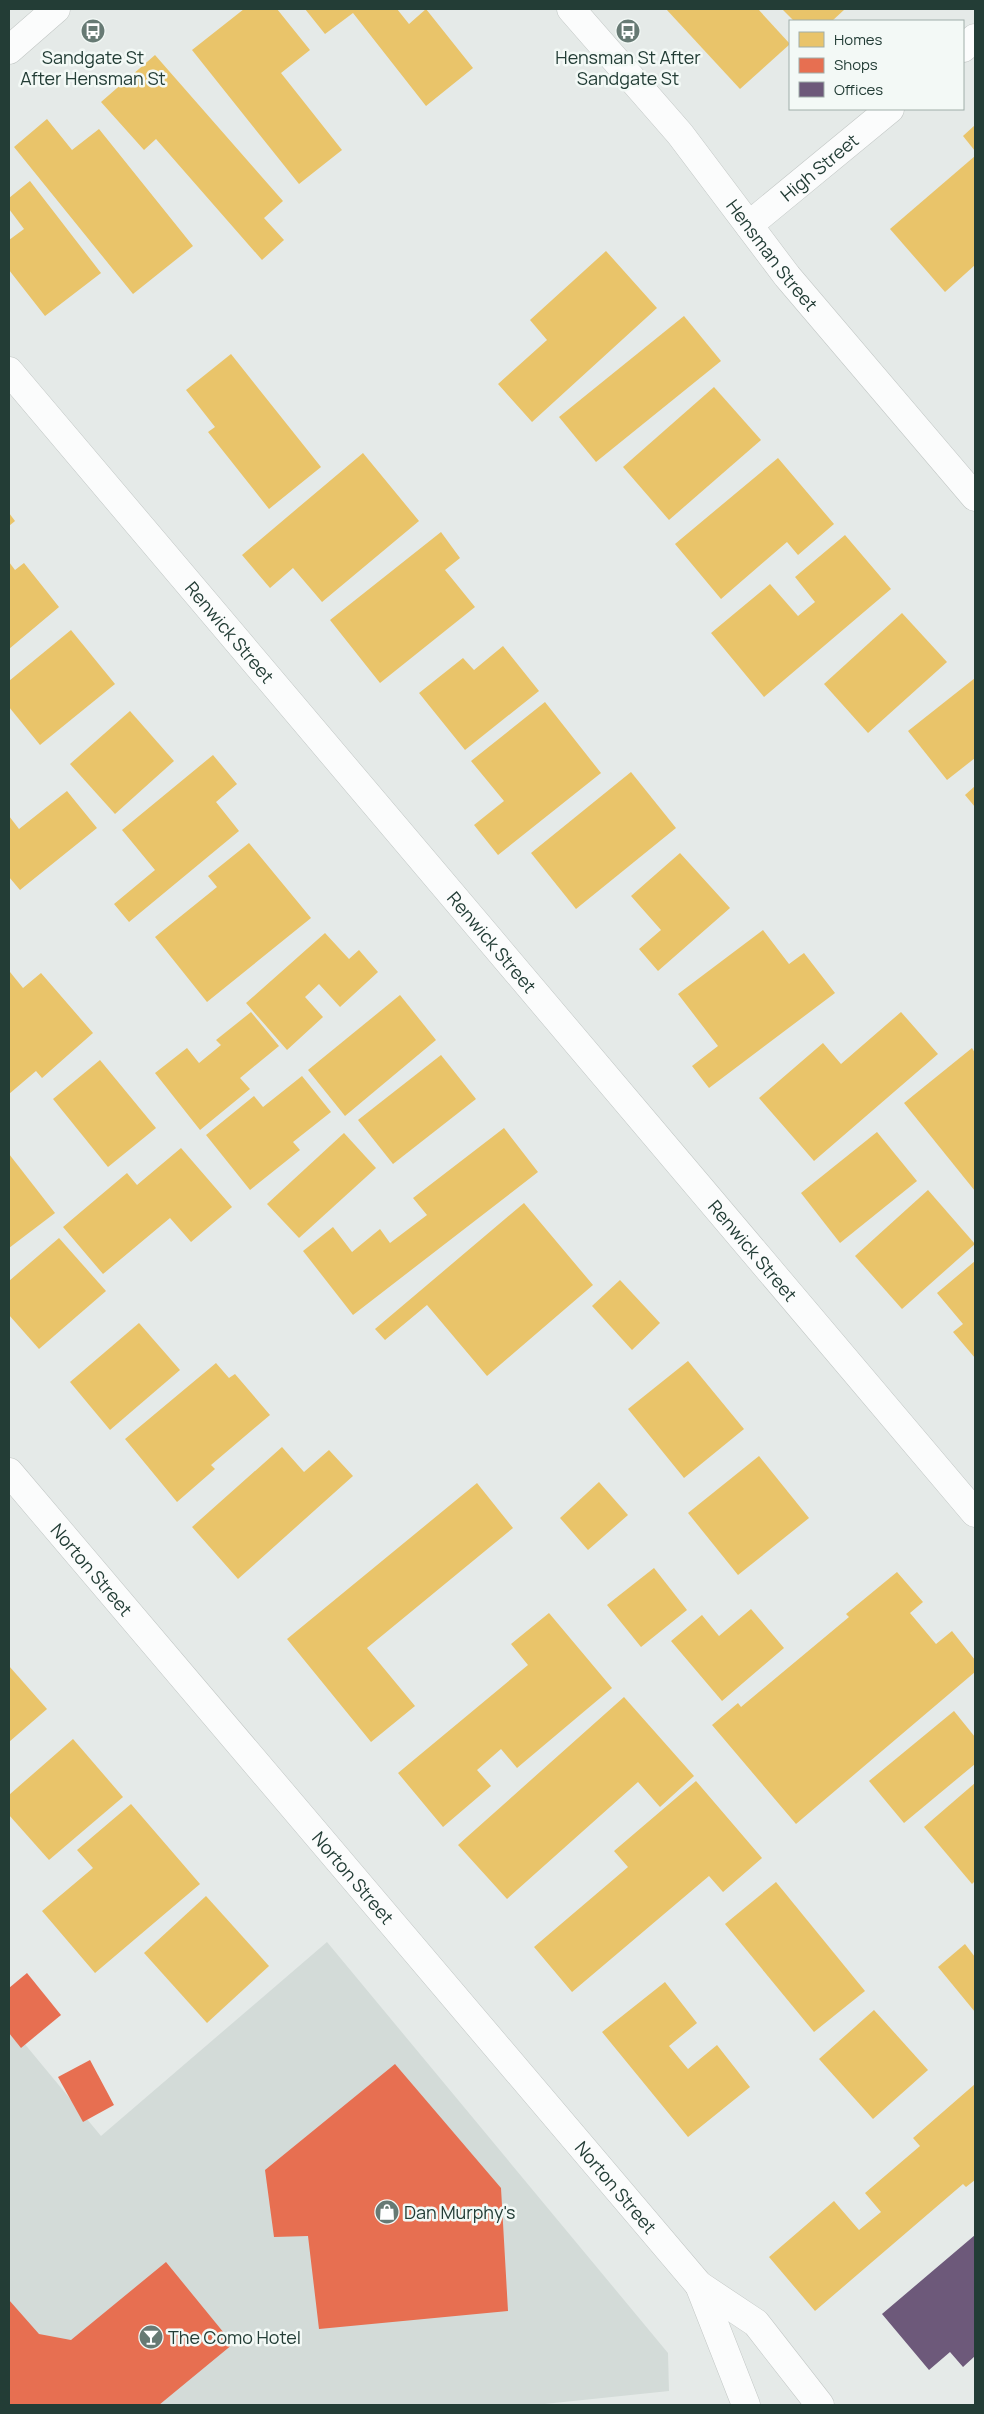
<svg xmlns="http://www.w3.org/2000/svg" width="984" height="2414" viewBox="0 0 984 2414" font-family="Manrope,sans-serif">
	<rect width="100%" height="100%" fill="#e5eae8"/>
	<!-- built -->
	<path fill="#d3dbd8" d="M327 1942 668 2353 669 2391 535 2405H9V2025L101 2136Z"/>
	<!-- homes -->
	<g fill="#e9c46a">
		<path d="M244 9H277L310 50 281 73 342 150 299 184 192 50Z"/>
		<path d="M305 9H397L409 24 426 9 473 68 426 106 353 13 325 34Z"/>
		<path d="M666 9H758L790 44 740 89Z"/>
		<path d="M782 9H845L832 21H794Z"/>
		<path d="M155 55 283 201 264 218 284 240 262 260 156 139 144 150 101 102Z"/>
		<path d="M47 119 72 150 99 129 193 246 133 294 14 147Z"/>
		<path d="M975 125V151L963 136Z"/>
		<path d="M975 156V265L945 292 890 229Z"/>
		<path d="M30 181 101 273 45 316 9 270V240L24 229 9 209V198Z"/>
		<path d="M606 251 657 308 532 422 498 384 547 340 530 320Z"/>
		<path d="M684 316 721 361 596 462 559 417Z"/>
		<path d="M231 354 321 467 269 509 208 432 215 427 186 390Z"/>
		<path d="M714 387 761 440 669 520 623 467Z"/>
		<path d="M363 453 419 521 322 602 293 568 270 588 242 555Z"/>
		<path d="M778 458 834 524 798 555 787 542 721 599 675 544Z"/>
		<path d="M9 513 15 521 9 526Z"/>
		<path d="M441 532 460 558 445 570 475 607 380 683 330 620Z"/>
		<path d="M845 535 891 589 764 697 711 633 770 584 798 616 815 602 795 577Z"/>
		<path d="M9 562 15 570 24 563 59 607 9 649Z"/>
		<path d="M902 613 947 662 868 733 824 684Z"/>
		<path d="M71 630 115 684 40 745 9 707V681Z"/>
		<path d="M503 646 539 691 465 750 419 693 463 658 474 670Z"/>
		<path d="M975 678V758L947 780 908 731Z"/>
		<path d="M545 702 601 773 498 855 474 825 504 801 471 761Z"/>
		<path d="M130 711 174 761 115 814 70 764Z"/>
		<path d="M213 755 237 784 216 802 239 831 129 922 114 904 155 870 122 830Z"/>
		<path d="M631 772 676 828 576 909 531 853Z"/>
		<path d="M975 786V807L965 795Z"/>
		<path d="M67 791 97 828 20 890 9 877V816L19 829Z"/>
		<path d="M249 843 311 918 207 1002 155 937 217 887 208 876Z"/>
		<path d="M680 853 730 908 658 971 639 949 661 930 631 896Z"/>
		<path d="M763 930 789 964 804 953 835 993 709 1088 692 1066 718 1046 678 994Z"/>
		<path d="M325 933 349 959 359 950 378 972 340 1007 319 984 305 997 323 1017 287 1050 246 1003Z"/>
		<path d="M10 972 23 988 41 973 93 1033 42 1078 36 1071 9 1094Z"/>
		<path d="M400 995 436 1040 345 1116 308 1070Z"/>
		<path d="M251 1012 279 1046 240 1078 250 1089 200 1130 155 1073 187 1048 199 1063 221 1045 216 1040Z"/>
		<path d="M901 1012 938 1054 814 1161 759 1098 823 1043 841 1064Z"/>
		<path d="M972 1048 975 1053V1191L904 1103Z"/>
		<path d="M441 1055 476 1099 393 1164 358 1120Z"/>
		<path d="M100 1060 156 1128 108 1167 53 1099Z"/>
		<path d="M302 1076 331 1112 293 1142 300 1150 250 1190 206 1135 254 1096 263 1107Z"/>
		<path d="M504 1128 538 1172 353 1315 303 1251 333 1227 352 1252 380 1229 390 1243 427 1215 413 1198Z"/>
		<path d="M877 1132 917 1181 840 1243 801 1193Z"/>
		<path d="M344 1133 376 1168 299 1238 267 1204Z"/>
		<path d="M181 1148 232 1207 191 1242 170 1218 103 1274 63 1227 127 1173 137 1185Z"/>
		<path d="M9 1154 55 1213 9 1248Z"/>
		<path d="M928 1190 975 1244 902 1309 855 1256Z"/>
		<path d="M524 1203 593 1285 487 1376 427 1305 385 1340 375 1329Z"/>
		<path d="M59 1238 106 1291 39 1349 9 1315V1281Z"/>
		<path d="M975 1261V1358L953 1332 963 1324 937 1293Z"/>
		<path d="M620 1280 660 1323 632 1350 592 1306Z"/>
		<path d="M139 1323 180 1370 110 1430 70 1382Z"/>
		<path d="M688 1361 744 1429 684 1478 628 1409Z"/>
		<path d="M216 1363 229 1378 235 1374 270 1415 211 1465 215 1469 177 1502 125 1439Z"/>
		<path d="M282 1447 304 1472 329 1450 353 1476 238 1579 192 1527Z"/>
		<path d="M759 1456 809 1518 738 1575 688 1513Z"/>
		<path d="M599 1482 628 1515 588 1550 560 1518Z"/>
		<path d="M477 1483 513 1528 367 1648 415 1706 371 1742 287 1639Z"/>
		<path d="M654 1568 687 1610 641 1647 607 1605Z"/>
		<path d="M897 1572 923 1602 910 1613 936 1644 952 1631 975 1660V1672L796 1824 712 1725 738 1703 741 1707 849 1617 846 1614Z"/>
		<path d="M751 1609 784 1648 722 1701 671 1641 702 1615 719 1636Z"/>
		<path d="M549 1613 612 1688 517 1768 501 1749 477 1770 491 1786 443 1827 398 1773 528 1665 511 1644Z"/>
		<path d="M9 1666 47 1709 9 1742Z"/>
		<path d="M624 1697 694 1776 660 1807 638 1782 507 1899 458 1845Z"/>
		<path d="M954 1711 975 1737V1764L904 1823 869 1781Z"/>
		<path d="M73 1739 123 1797 49 1860 9 1815V1795Z"/>
		<path d="M696 1781 762 1858 723 1892 709 1876 572 1992 534 1947 628 1867 614 1851Z"/>
		<path d="M975 1783V1881L972 1884 924 1827Z"/>
		<path d="M131 1804 200 1884 95 1973 42 1911 93 1868 77 1850Z"/>
		<path d="M776 1882 865 1991 814 2032 725 1924Z"/>
		<path d="M206 1896 269 1966 207 2023 144 1953Z"/>
		<path d="M965 1944 975 1957V2012L938 1967Z"/>
		<path d="M665 1982 697 2023 669 2046 688 2069 717 2045 750 2087 688 2137 602 2032Z"/>
		<path d="M874 2010 928 2070 873 2119 819 2059Z"/>
		<path d="M975 2084V2180L966 2187 963 2184 815 2311 769 2257 834 2201 859 2230 881 2212 865 2193 920 2146 913 2138Z"/>
	</g>
	<!-- shops -->
	<g fill="#e76f51">
		<path d="M27 1973 61 2015 21 2048 9 2033V1988Z"/>
		<path d="M90 2060 114 2105 83 2122 58 2077Z"/>
		<path d="M395 2064 501 2188 508 2311 319 2329 308 2236 274 2237 265 2170Z"/>
		<path d="M166 2262 233 2344 159 2405H9V2300L39 2334 71 2340Z"/>
	</g>
	<!-- offices -->
	<path fill="#6d597a" d="M975 2235V2356L963 2367 950 2352 929 2370 882 2314Z"/>
	<g fill="none" stroke-linecap="round" stroke-linejoin="round">
		<defs>
			<g id="minor">
				<path id="s1" d="M571 9 680 134 787 276 975 497"/>
				<path d="M963 48 975 38"/>
				<path d="M9 50 56 9"/>
				<path id="s2" d="M749 225 890 109"/>
				<path id="s3" d="M9 371 975 1513"/>
				<path id="s4" d="M9 1472 699 2285 756 2323 820 2405"/>
				<path d="M699 2285 746 2405"/>
			</g>
		</defs>
		<!-- minor casing -->
		<use href="#minor" stroke="#c2c7c5" stroke-width="29"/>
		<!-- minor -->
		<use href="#minor" stroke="#fbfcfc" stroke-width="28"/>
	</g>
	<!-- icons -->
	<defs>
		<symbol id="bus-disc" viewBox="-11 -11 22 22"><circle r="9.5" fill="#677a74" stroke="#f3f9f6"/><path d="M-5-6H5V4H4V6H2V4H-2V6H-4V4H-5ZM-3.5-4V0h7V-4ZM-3.5 1.2v1.5H-2V1.2ZM2 1.2v1.5H3.5V1.2Z" fill="#fff"/></symbol>
		<symbol id="shop-disc" viewBox="-11 -11 22 22"><circle r="9.5" fill="#677a74" stroke="#f3f9f6"/><path d="M-5-2.5h2.3a2.7 3.5 0 0 1 5.4 0H5L5.5 6h-11ZM-1.5-2.5h3a1.5 2.3 0 0 0-3 0Z" fill="#fff"/></symbol>
		<symbol id="bar-disc" viewBox="-11 -11 22 22"><circle r="9.5" fill="#677a74" stroke="#f3f9f6"/><path d="M-6-5H6L.8 .8V4.5H3.5V6h-7V4.5H-.8V.8Z" fill="#fff"/></symbol>
	</defs>
	<g fill-rule="evenodd">
		<use href="#bus-disc" x="79" y="17" width="28" height="28"/>
		<use href="#bus-disc" x="614" y="17" width="28" height="28"/>
		<use href="#shop-disc" x="373" y="2198" width="28" height="28"/>
		<use href="#bar-disc" x="137" y="2323" width="28" height="28"/>
	</g>
	<g text-anchor="middle" dominant-baseline="central" stroke-width="5" stroke-linejoin="round" paint-order="stroke">
		<!-- poi labels -->
		<g font-size="18" fill="#233d36" stroke="#f3f9f6">
			<text x="93" y="57">Sandgate St<tspan x="93" dy="21">After Hensman St</tspan></text>
			<text x="628" y="57">Hensman St After<tspan x="628" dy="21">Sandgate St</tspan></text>
			<text x="404" y="2212" text-anchor="start">Dan Murphy's</text>
			<text x="168" y="2337" text-anchor="start">The Como Hotel</text>
		</g>
		<!-- street labels -->
		<g font-size="18" fill="#233d36" stroke="#f3f9f6">
			<text stroke="none"><textPath href="#s2" startOffset="91">High Street</textPath></text>
			<text stroke="none"><textPath href="#s1" startOffset="318">Hensman Street</textPath></text>
			<text stroke="none"><textPath href="#s3" startOffset="342">Renwick Street</textPath></text>
			<text stroke="none"><textPath href="#s3" startOffset="748">Renwick Street</textPath></text>
			<text stroke="none"><textPath href="#s3" startOffset="1152">Renwick Street</textPath></text>
			<text stroke="none"><textPath href="#s4" startOffset="128">Norton Street</textPath></text>
			<text stroke="none"><textPath href="#s4" startOffset="532">Norton Street</textPath></text>
			<text stroke="none"><textPath href="#s4" startOffset="938">Norton Street</textPath></text>
		</g>
	</g>
	<!-- border -->
	<rect width="984" height="2414" fill="none" stroke="#233d36" stroke-width="20"/>
	<!-- legend -->
	<rect x="789" y="20" width="175" height="90" fill="#f3f9f6" stroke="#a0aea9"/>
	<rect x="799" y="32" width="25" height="15" fill="#e9c46a" stroke="#a0aea9"/>
	<text x="834" y="45" font-size="15" fill="#233d36">Homes</text>
	<rect x="799" y="58" width="25" height="15" fill="#e76f51" stroke="#a0aea9"/>
	<text x="834" y="70" font-size="15" fill="#233d36">Shops</text>
	<rect x="799" y="82" width="25" height="15" fill="#6d597a" stroke="#a0aea9"/>
	<text x="834" y="95" font-size="15" fill="#233d36">Offices</text>
</svg>
